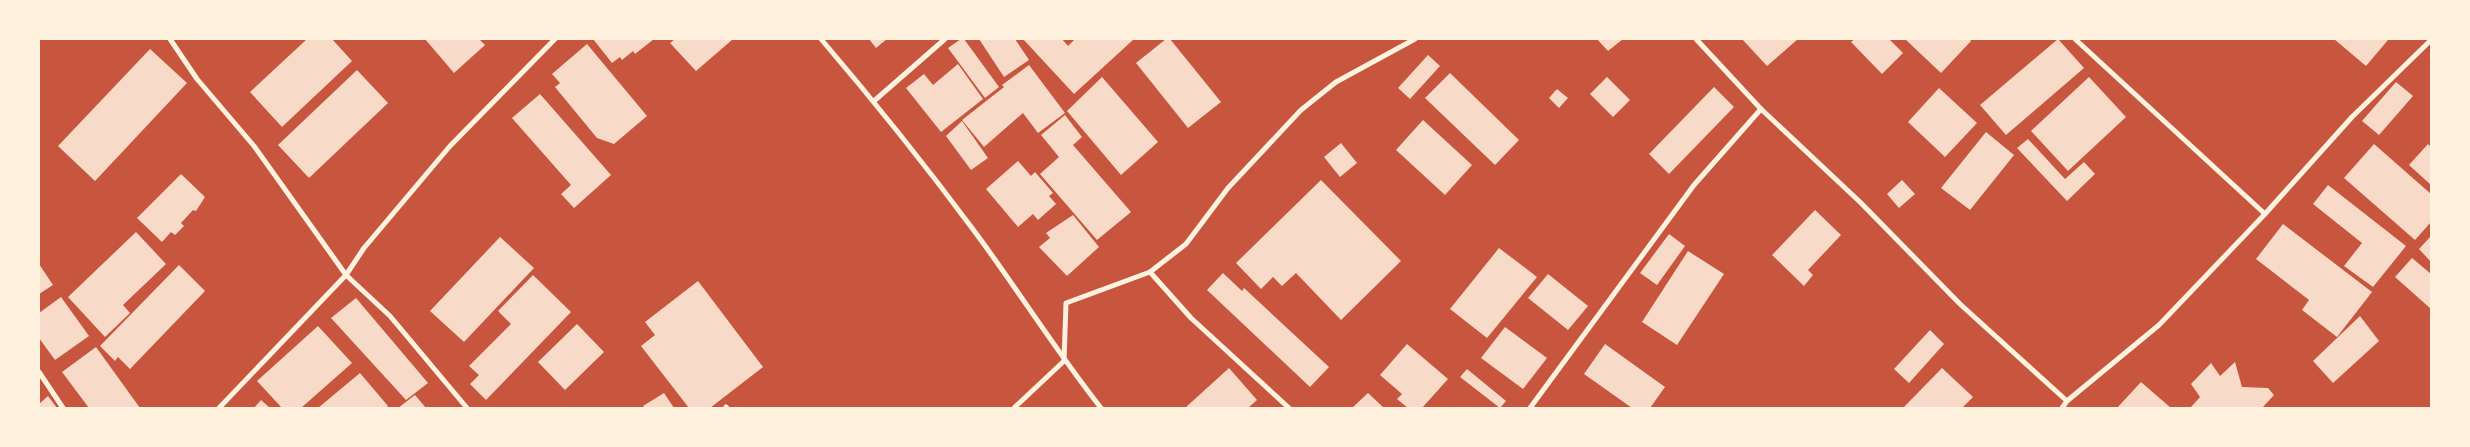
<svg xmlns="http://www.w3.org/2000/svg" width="2470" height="447" viewBox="0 0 2470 447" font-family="'IBM Plex Serif',serif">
	<rect width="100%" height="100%" fill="#c8553d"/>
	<!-- building -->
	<g fill="#f7dbc8">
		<path d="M307 39H332L352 61 282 127 250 92Z"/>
		<path d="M425 39H479L485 45 454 73Z"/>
		<path d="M593 39H654L635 54 633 51 622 60 620 57 612 63Z"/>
		<path d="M675 39H733L696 71 670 43Z"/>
		<path d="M869 39H887L876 48Z"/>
		<path d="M961 39H964L999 87 985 98 948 48Z"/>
		<path d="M979 39H1015L1029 60 1004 77Z"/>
		<path d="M1023 39H1062L1068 46 1075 39H1134L1074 94Z"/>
		<path d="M1166 39H1170L1221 102 1188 128 1136 63Z"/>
		<path d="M1597 39H1623L1608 51Z"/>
		<path d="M1742 39H1798L1767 66Z"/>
		<path d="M1855 39H1889L1903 53 1882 74 1851 42Z"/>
		<path d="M1905 39H1969L1971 41 1941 73Z"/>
		<path d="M2058 39 2084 68 2006 135 1980 105Z"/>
		<path d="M2334 39H2387L2388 40 2366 66Z"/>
		<path d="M587 44 647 116 614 144 597 138 555 87 560 83 552 74Z"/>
		<path d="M150 49 187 83 95 181 58 146Z"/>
		<path d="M1428 55 1440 66 1410 99 1398 88Z"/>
		<path d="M958 64 983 99 941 132 906 88 924 74 933 85Z"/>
		<path d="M1029 65 1065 113 1038 133 1023 113 984 147 962 120 1004 87 1002 85Z"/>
		<path d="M357 70 388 103 309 178 278 145Z"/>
		<path d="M1450 73 1519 140 1495 165 1425 98Z"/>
		<path d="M1102 77 1158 142 1121 175 1067 111Z"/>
		<path d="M1607 77 1630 100 1613 117 1590 94Z"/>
		<path d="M2089 77 2126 117 2068 171 2031 131Z"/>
		<path d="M2396 82 2413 96 2379 135 2362 121Z"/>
		<path d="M1714 87 1734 107 1669 174 1649 154Z"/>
		<path d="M1939 88 1977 123 1945 157 1908 122Z"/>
		<path d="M1557 89 1568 98 1559 108 1549 98Z"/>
		<path d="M540 94 611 175 574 208 561 194 571 185 512 118Z"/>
		<path d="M1065 115 1082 137 1073 145 1131 212 1097 240 1040 174 1059 157 1041 135Z"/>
		<path d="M1423 120 1472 165 1445 195 1396 150Z"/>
		<path d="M962 121 988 158 971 170 946 136Z"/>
		<path d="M1986 132 2014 155 1970 210 1941 188Z"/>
		<path d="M2028 139 2065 179 2084 162 2095 174 2067 201 2017 148Z"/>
		<path d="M1341 143 1357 163 1340 177 1324 157Z"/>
		<path d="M2374 144 2431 194V222L2415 240 2344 178Z"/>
		<path d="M2428 144 2431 147V185L2409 165Z"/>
		<path d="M1018 161 1031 176 1035 172 1053 193 1049 196 1056 204 1038 220 1033 214 1018 227 986 189Z"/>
		<path d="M181 174 205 197 196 211 193 210 181 223 184 226 175 235 171 232 162 242 137 218Z"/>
		<path d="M1321 180 1401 261 1341 320 1296 273 1282 286 1273 277 1261 289 1236 263Z"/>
		<path d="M1902 180 1915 194 1899 208 1887 194Z"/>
		<path d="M2328 185 2406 246 2373 287 2344 266 2362 243 2313 204Z"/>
		<path d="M1815 210 1841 235 1808 270 1813 275 1804 286 1772 255Z"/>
		<path d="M1073 215 1099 247 1067 276 1039 247 1050 238 1046 233Z"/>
		<path d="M2283 224 2372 292 2337 337 2302 310 2309 300 2256 259Z"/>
		<path d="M136 232 166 264 123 305 130 313 105 337 68 297Z"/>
		<path d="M1669 234 1685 246 1657 285 1640 273Z"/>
		<path d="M2431 236V262L2419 249Z"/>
		<path d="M500 237 534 268 464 342 430 311Z"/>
		<path d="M1499 248 1537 277 1487 338 1450 309Z"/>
		<path d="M1688 251 1724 274 1677 345 1642 322Z"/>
		<path d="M2412 258 2431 274V309L2395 277Z"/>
		<path d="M39 264 53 285 39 294Z"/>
		<path d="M179 265 205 291 130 369 118 357 115 361 100 346Z"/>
		<path d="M1223 273 1242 291 1244 288 1329 367 1310 387 1207 290Z"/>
		<path d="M1548 274 1588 306 1568 330 1528 298Z"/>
		<path d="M533 275 571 312 486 400 470 384 479 375 469 366 511 324 498 311Z"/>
		<path d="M698 281 763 367 710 408H689L641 346 655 335 645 322Z"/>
		<path d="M61 297 89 336 55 360 39 338V313Z"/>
		<path d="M356 298 428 383 406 400 331 318Z"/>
		<path d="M2360 316 2379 341 2333 383 2313 361Z"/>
		<path d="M577 324 604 352 565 390 538 362Z"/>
		<path d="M318 326 352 363 301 408H282L257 381Z"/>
		<path d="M1505 327 1547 358 1523 389 1481 358Z"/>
		<path d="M1930 330 1944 344 1909 383 1894 369Z"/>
		<path d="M1407 344 1448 379 1422 408H1408L1397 399 1402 394 1380 375Z"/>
		<path d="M1605 344 1665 387 1650 408H1632L1584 374Z"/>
		<path d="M96 347 140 408H89L62 372Z"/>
		<path d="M2235 362 2242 387 2268 388 2274 395 2262 408 2191 407 2200 397 2191 384 2211 363 2220 376Z"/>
		<path d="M1229 368 1257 400 1248 408H1185Z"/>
		<path d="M1942 368 1973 397 1962 408H1903Z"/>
		<path d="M1467 369 1506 401 1500 408 1460 377Z"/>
		<path d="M360 373 388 406 386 408H318Z"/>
		<path d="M2141 382 2171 408H2117Z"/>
		<path d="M664 393 674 408H645L643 406Z"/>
		<path d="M1368 393 1384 408H1352Z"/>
		<path d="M415 395 426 408H398Z"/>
		<path d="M48 396 57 408H39V404Z"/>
		<path d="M261 400 270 408H254Z"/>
	</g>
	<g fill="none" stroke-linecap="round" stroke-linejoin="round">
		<!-- minor -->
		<g stroke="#fff3e0" stroke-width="5">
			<path d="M170 39 197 79 254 146 346 275 390 316 467 408"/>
			<path d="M821 39C874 101 926 166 975 232 1018 290 1056 351 1101 408"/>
			<path d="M1696 39 1761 109 1860 202 1960 304 2067 401"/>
			<path d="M2075 39 2265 214"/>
			<path d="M874 101 945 39"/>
			<path d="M1150 272 1186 244 1228 188 1301 110 1336 82 1415 39"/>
			<path d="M39 372 63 408"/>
			<path d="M726 407 727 408"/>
			<path d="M219 408 346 275 364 248 450 146 555 39"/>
			<path d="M1014 408 1064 361 1066 303 1150 272 1191 318 1289 408"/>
			<path d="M1530 408 1694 185 1761 109"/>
			<path d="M2062 408 2067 401 2159 325 2265 214 2352 117 2431 40"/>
		</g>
	</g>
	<!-- border -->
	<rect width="2470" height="447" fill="none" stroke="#fff3e0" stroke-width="80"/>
</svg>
